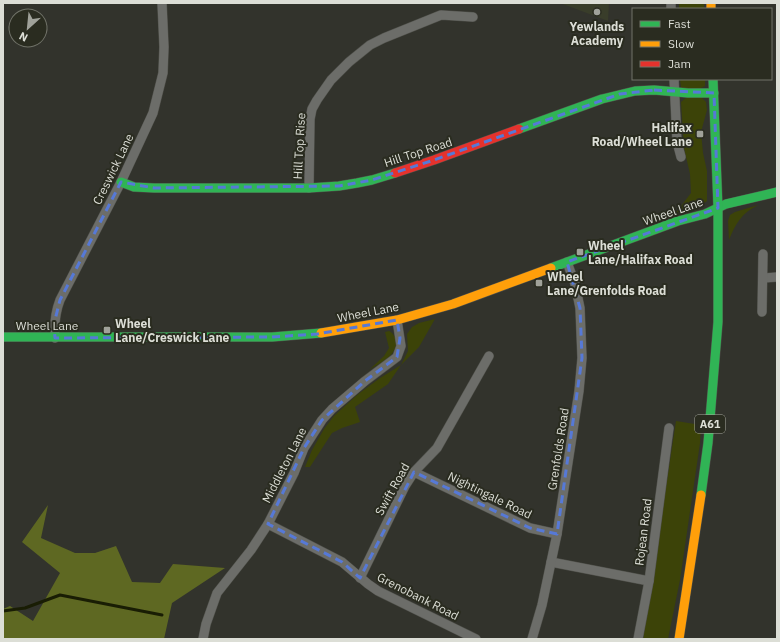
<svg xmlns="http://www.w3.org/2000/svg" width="780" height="642" viewBox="0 0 780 642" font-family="'IBM Plex Sans',sans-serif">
	<rect width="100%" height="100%" fill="#32332c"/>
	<!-- built -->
	<path fill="#393d2a" d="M560 3H609L608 21Z"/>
	<!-- green -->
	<g fill="#3c4308">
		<rect x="679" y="3" width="25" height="6"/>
		<path d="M680 79H705V86L701 88H681Z"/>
		<path d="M686 98H702L706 102 707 110 701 132 703 153 707 171V201L703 204 675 214 691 193 690 174 684 148 681 102Z"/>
		<path d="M758 205C742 213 735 224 729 240L728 221 730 215 735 212Z"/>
		<path d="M435 319 419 347 401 365 388 384 355 407 360 422 342 428 332 433 310 467H305L312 450 324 429 334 416 357 395 380 378 401 365 408 351 407 334 412 327 419 323Z"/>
		<path d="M389 331C393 333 395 336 396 341 398 355 379 364 369 370L384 356 389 348 385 332Z"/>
		<path d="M676 421 701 425 700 443 680 580 668 639H643Z"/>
	</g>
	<!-- forest -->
	<path fill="#5e6822" d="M48 505 41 538 75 553H95L116 546 132 582 160 583 173 564 225 568 172 603 164 639H3V609L10 606 33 621 60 573 22 542Z"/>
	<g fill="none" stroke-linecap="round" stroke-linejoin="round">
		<!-- stream -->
		<path stroke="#191d04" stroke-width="3" d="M3 611 25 608 60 595 162 615"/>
		<defs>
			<g id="street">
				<path d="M671 3V9"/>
				<path d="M674 79 677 142 681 157"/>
				<path d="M309 188 310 119 312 109 317 100 331 80 349 62 370 45 384 38 441 15 473 17"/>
				<path d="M764 278 777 277"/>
				<path d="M762 312 763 254"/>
				<path d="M55 338C54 324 55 313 60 300L121 182 153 113 163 73 164 47 162 3"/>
				<path d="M414 472 530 528 557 534"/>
				<path d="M268 524 342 562 368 584 378 591 476 639"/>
				<path d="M551 562 649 581"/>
				<path d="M360 578 405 486 414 472 437 448 489 356"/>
				<path d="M203 639 206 624 217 593 251 550 268 524 294 473 304 448 322 420 332 409 365 381 397 357 401 346 397 320"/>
				<path d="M532 639 542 605 557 534 579 391 582 358 580 308 575 284 567 262"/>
				<path d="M638 639 649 581 669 428"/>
			</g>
			<g id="fast">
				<path d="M519 129 602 99 635 91 654 90 688 93H714"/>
				<path d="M121 182 134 187 154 188H309L339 186 357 183 372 180 395 173"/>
				<path d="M551 268 678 221 705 214 726 204 777 192"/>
				<path d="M3 337H272L321 333"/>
				<path d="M701 495 708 443 718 322V208L713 79"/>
			</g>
			<g id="slow">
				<path d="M711 3V9"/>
				<path d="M321 333 397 320 453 304 551 268"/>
				<path d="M679 639 701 495"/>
			</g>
			<path id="jam" d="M395 173 434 160 519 129"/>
		</defs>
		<!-- street casing -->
		<use href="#street" stroke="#50514b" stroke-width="10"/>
		<!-- fast casing -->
		<use href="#fast" stroke="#50514b" stroke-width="10"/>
		<!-- slow casing -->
		<use href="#slow" stroke="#50514b" stroke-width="10"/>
		<!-- jam casing -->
		<use href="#jam" stroke="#50514b" stroke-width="10"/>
		<!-- street -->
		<use href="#street" stroke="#6c6d69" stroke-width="9"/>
		<!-- fast -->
		<use href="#fast" stroke="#30b455" stroke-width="9"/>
		<!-- slow -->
		<use href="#slow" stroke="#ff9f0a" stroke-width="9"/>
		<!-- jam -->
		<use href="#jam" stroke="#e5322d" stroke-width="9"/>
	</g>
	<!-- marked area -->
	<path fill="none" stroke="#5679d7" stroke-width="3" stroke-dasharray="8 5" stroke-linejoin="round" d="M654 90 714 93 718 208 567 262 580 308 582 358 557 534 530 528 414 472 360 578 342 562 268 524 304 448 322 420 365 381 397 357 400 338 397 320 317 334 272 337 55 338 54 324 60 300 121 182 154 188 339 186 372 180 434 160 620 94Z"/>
	<!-- markers -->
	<g fill="#a0a29a" stroke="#2a2c20" stroke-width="1.5">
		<circle cx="597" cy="12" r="4"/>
		<rect x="696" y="130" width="8" height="8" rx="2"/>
		<rect x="576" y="248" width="8" height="8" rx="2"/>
		<rect x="535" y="279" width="8" height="8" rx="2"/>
		<rect x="103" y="326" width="8" height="8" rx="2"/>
	</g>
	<g text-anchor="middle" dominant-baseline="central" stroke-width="4" stroke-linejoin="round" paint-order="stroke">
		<!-- shield labels -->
		<rect fill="#2a2c20" stroke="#a7a99f" stroke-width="1" x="695" y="415" width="30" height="18" rx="3"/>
		<g font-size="11" font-weight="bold" fill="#dcded6">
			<text x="710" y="424">A61</text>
		</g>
		<!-- poi labels -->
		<g font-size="12" font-weight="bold" fill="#dcded6" stroke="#2a2c20" text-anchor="start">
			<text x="597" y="26" text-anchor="middle">Yewlands<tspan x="597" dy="14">Academy</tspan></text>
			<text x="692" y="127" text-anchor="end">Halifax<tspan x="692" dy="14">Road/Wheel Lane</tspan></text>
			<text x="588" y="245">Wheel<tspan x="588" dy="14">Lane/Halifax Road</tspan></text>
			<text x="547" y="276">Wheel<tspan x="547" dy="14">Lane/Grenfolds Road</tspan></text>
			<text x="115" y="323">Wheel<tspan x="115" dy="14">Lane/Creswick Lane</tspan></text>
		</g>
		<!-- street labels -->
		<g font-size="12" fill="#dcded6" stroke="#2a2c20">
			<text transform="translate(299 146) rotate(-87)">Hill Top Rise</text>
			<text transform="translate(418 152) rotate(-18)">Hill Top Road</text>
			<text transform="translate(113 169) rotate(-64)">Creswick Lane</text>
			<text transform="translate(673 211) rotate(-19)">Wheel Lane</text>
			<text transform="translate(368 312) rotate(-11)">Wheel Lane</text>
			<text x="47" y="325">Wheel Lane</text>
			<text transform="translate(558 449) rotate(-81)">Grenfolds Road</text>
			<text transform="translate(284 465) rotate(-63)">Middleton Lane</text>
			<text transform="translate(392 489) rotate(-61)">Swift Road</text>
			<text transform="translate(490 495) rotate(26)">Nightingale Road</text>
			<text transform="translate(643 532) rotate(-83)">Rojean Road</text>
			<text transform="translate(418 596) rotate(27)">Grenobank Road</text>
		</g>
	</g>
	<!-- border -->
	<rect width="780" height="642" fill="none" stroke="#dcded6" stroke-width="8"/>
	<!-- legend -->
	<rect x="632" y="8" width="140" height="72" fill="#2a2c20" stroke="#717369"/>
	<rect x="640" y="21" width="20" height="6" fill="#30b455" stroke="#717369"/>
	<text x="668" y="28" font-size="12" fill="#dcded6">Fast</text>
	<rect x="640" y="41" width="20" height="6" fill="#ff9f0a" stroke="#717369"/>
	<text x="668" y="48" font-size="12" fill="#dcded6">Slow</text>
	<rect x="640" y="61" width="20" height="6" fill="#e5322d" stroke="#717369"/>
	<text x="668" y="68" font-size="12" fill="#dcded6">Jam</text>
	<!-- north arrow -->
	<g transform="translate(28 28) rotate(207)"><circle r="19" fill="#2a2c20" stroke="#717369"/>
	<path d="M0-3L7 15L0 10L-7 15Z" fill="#a0a29a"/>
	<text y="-6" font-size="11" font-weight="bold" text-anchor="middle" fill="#dcded6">N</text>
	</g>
</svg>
